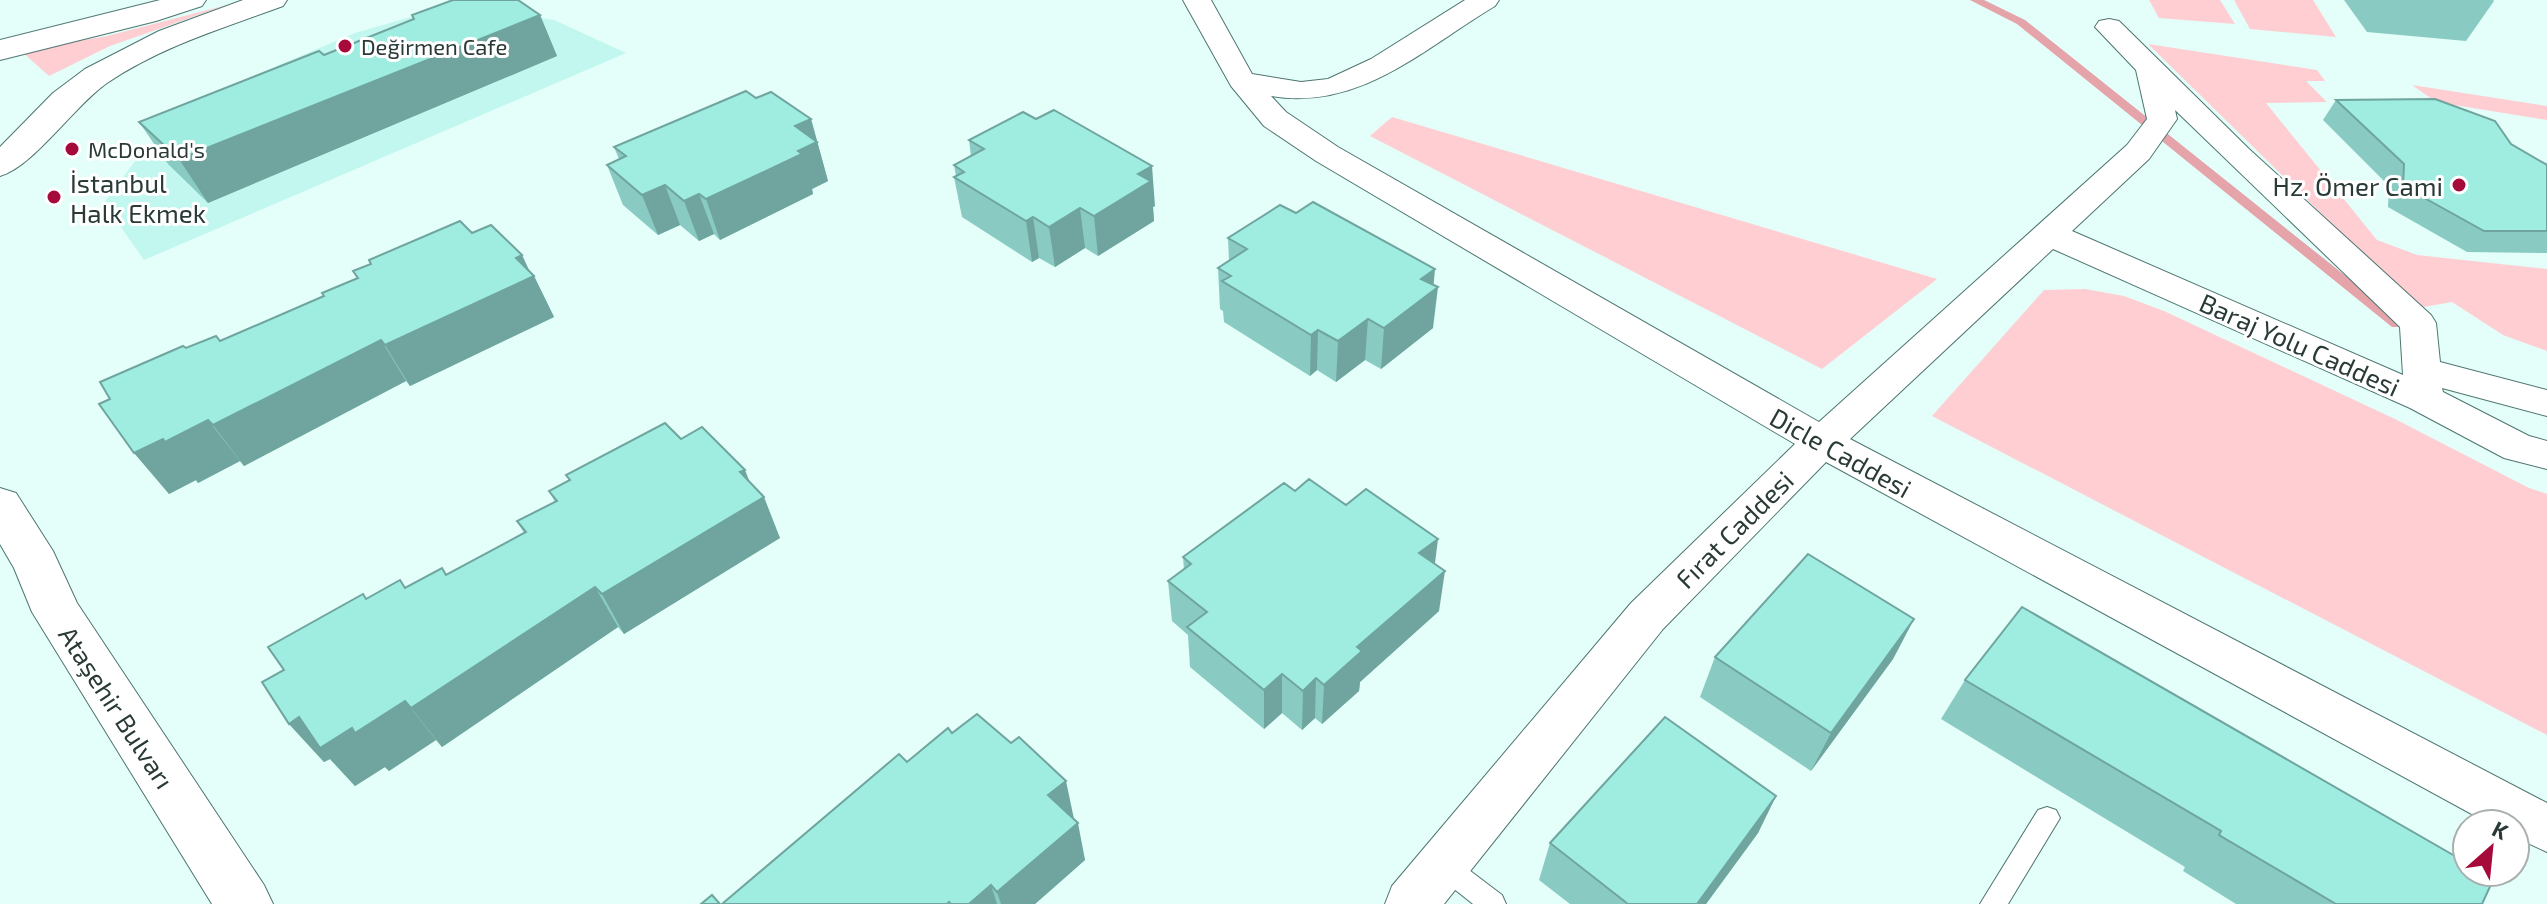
<svg xmlns="http://www.w3.org/2000/svg" width="2547" height="904" viewBox="0 0 2547 904" font-family="'Exo 2',sans-serif">
	<rect width="100%" height="100%" fill="#e4fef9"/>
	<!-- built -->
	<path fill="#c2f7ef" d="M489 10 554 20 626 53 144 260 104 203 141 153 196 112 279 65 355 33 418 15Z"/>
	<!-- green -->
	<g fill="#ffced2">
		<path d="M2149 0H2220L2235 24 2159 18Z"/>
		<path d="M2234 0H2313L2336 37 2250 29Z"/>
		<path d="M227 5 110 46 49 76 21 51 107 36Z"/>
		<path d="M2148 44 2317 70 2325 81H2306L2327 102 2266 103 2377 240 2417 255 2547 269V351L2503 335 2452 302 2418 308Z"/>
		<path d="M2412 85 2547 106V120L2436 102Z"/>
		<path d="M1392 117 1937 279 1822 369 1370 136Z"/>
		<path d="M2085 289 2124 296 2164 311 2395 419 2529 488 2547 494V735L1932 416 2044 290Z"/>
	</g>
	<g fill="none" stroke-linecap="round" stroke-linejoin="round">
		<!-- stream -->
		<path fill="#e4a4aa" fill-rule="evenodd" d="M1970 0H1984L2025 20 2402 321 2404 324 2402 327H2392L2017 24Z"/>
		<defs>
			<g id="lane">
				<path d="M2047 807 2056 810 2060 818 2008 904H1980L2038 810Z"/>
				<path d="M1443 853 1452 857 1502 895 1506 904H1473L1434 873 1430 865 1434 857Z"/>
			</g>
			<path id="street" d="M1183 0H1211L1252 74 1301 82 1328 79 1371 59 1465 0H1499L1495 6C1423 49 1360 111 1271 96L1286 112 1338 147 1819 422 2127 145 2147 119 2136 70 2095 27 2099 21 2109 19 2119 21 2249 149 2431 315 2436 323 2440 362 2547 390V416L2442 388 2443 392 2529 436 2547 441V469L2504 458 2410 408 2053 249 1850 439 2547 803V852L2515 837V824H2490L1826 462 1663 629 1444 904H1385L1392 886 1631 603 1795 444 1316 161 1264 126 1231 86ZM2175 110 2400 327 2403 375 2072 231 2149 159 2177 119Z"/>
			<path id="secondary" d="M0 488 16 493 53 551 77 603 264 885 273 904H212L32 612 14 568 0 544Z"/>
			<g id="primary">
				<path d="M160 0H206L202 6 156 21 0 60V40Z"/>
				<path d="M243 0H287L283 6C223 28 160 47 107 83 74 106 33 167 0 176V147L53 93 85 69 159 31Z"/>
			</g>
		</defs>
		<!-- lane casing -->
		<use href="#lane" stroke="#4e7570" stroke-width="2"/>
		<!-- street casing -->
		<use href="#street" stroke="#4e7570" stroke-width="2"/>
		<!-- secondary casing -->
		<use href="#secondary" stroke="#4e7570" stroke-width="2"/>
		<!-- primary casing -->
		<use href="#primary" stroke="#4e7570" stroke-width="2"/>
		<!-- lane -->
		<use href="#lane" fill="#fff" fill-rule="evenodd"/>
		<!-- street -->
		<use href="#street" fill="#fff" fill-rule="evenodd"/>
		<!-- secondary -->
		<use href="#secondary" fill="#fff" fill-rule="evenodd"/>
		<!-- primary -->
		<use href="#primary" fill="#fff" fill-rule="evenodd"/>
	</g>
	<!-- wall -->
	<g fill="#89cbc2">
		<path d="M2344 0H2493L2494 1 2466 41 2367 32Z"/>
		<path d="M540 15 557 56 208 203 168 164 139 122 324 55Z"/>
		<path d="M756 98 811 119 828 181 812 189 813 194 720 240 714 234 699 241 680 225 658 235 623 205 607 165 619 159 614 147Z"/>
		<path d="M2336 100 2511 144 2547 165V253L2467 252 2388 207 2389 186 2323 120Z"/>
		<path d="M969 140 1155 206 1153 207 1154 221 1098 256 1085 248 1055 267 1039 258 1032 262 962 217 954 177 956 176 954 165 971 156Z"/>
		<path d="M472 233 522 255 530 272 534 276 554 317 410 386 406 381 244 466 240 461 198 483 196 480 169 494 110 399 186 348 220 341 324 297 357 278 353 271 371 264Z"/>
		<path d="M1228 238 1433 285V328L1381 369 1365 360 1336 382 1317 370 1310 376 1224 322 1223 311 1220 309 1218 268 1229 261Z"/>
		<path d="M681 439 750 483 780 538 624 634 618 627 442 747 436 740 389 771 385 767 355 786 330 759 324 762 289 724 284 670 405 588 446 575 524 533 517 521 555 502 549 491 569 481 566 475Z"/>
		<path d="M1295 491 1346 505 1434 564 1439 611 1360 682 1359 691 1322 724 1315 718 1302 730 1282 713 1264 729 1190 667 1188 635 1172 621 1168 581 1184 570 1183 557Z"/>
		<path d="M1914 619 1893 659 1811 771 1700 697 1715 657Z"/>
		<path d="M1965 680 2482 904H2236L2183 871 2185 867 1941 719Z"/>
		<path d="M952 733 1073 819 1085 860 1035 904H722L907 762Z"/>
		<path d="M1776 796 1758 833 1706 904H1570L1539 880 1550 843Z"/>
	</g>
	<!-- shaded-wall -->
	<g fill="#6fa59e">
		<path d="M540 15 557 56 208 203 179 159Z"/>
		<path d="M811 119 828 181 812 189 813 194 720 240 706 199 798 151 795 126Z"/>
		<path d="M1152 166 1155 206 1153 207 1154 221 1098 256 1094 216 1138 174Z"/>
		<path d="M665 185 680 225 658 235 642 195Z"/>
		<path d="M699 194 714 234 699 241 684 201Z"/>
		<path d="M1080 208 1085 248 1055 267 1049 227Z"/>
		<path d="M1033 217 1039 258 1032 262 1026 221Z"/>
		<path d="M522 255 532 277 534 276 554 317 410 386 385 345Z"/>
		<path d="M1435 269 1433 291 1438 287 1433 328 1381 369 1384 328 1421 279Z"/>
		<path d="M1368 319 1365 360 1336 382 1338 341Z"/>
		<path d="M1318 330 1317 370 1310 376 1311 335Z"/>
		<path d="M381 340 406 381 244 466 213 425Z"/>
		<path d="M208 420 240 461 198 483 196 480 169 494 134 453 163 439Z"/>
		<path d="M745 470 757 501 764 497 780 538 624 634 602 594 740 472Z"/>
		<path d="M1438 539 1433 579 1419 553Z"/>
		<path d="M1445 571 1439 611 1360 682 1359 691 1322 724 1324 685 1357 647Z"/>
		<path d="M595 587 618 627 442 747 411 708Z"/>
		<path d="M1914 619 1893 659 1811 771 1831 733Z"/>
		<path d="M1282 674V713L1264 729V690Z"/>
		<path d="M1316 678 1315 718 1302 730 1303 691Z"/>
		<path d="M405 701 436 740 389 771 385 767 355 786 330 759 324 762 289 724 299 717 352 728Z"/>
		<path d="M1066 781 1074 819 1048 795Z"/>
		<path d="M1776 796 1758 833 1706 904H1697Z"/>
		<path d="M1078 823 1085 860 1035 904H1001L997 892Z"/>
		<path d="M991 885 997 904H969Z"/>
	</g>
	<!-- building -->
	<g fill="#9fece1" stroke="#6fa59e" stroke-width="2">
		<path d="M453 0H518L540 15 179 159 139 122 319 51 324 55 414 19 412 15Z"/>
		<path d="M746 91 756 98 771 92 811 119 795 126 817 142 798 151 802 154 706 199 699 194 684 201 665 185 642 195 607 165 626 156 614 147Z"/>
		<path d="M2435 99 2495 121 2511 144 2547 165V231H2484L2403 186 2404 164 2336 100Z"/>
		<path d="M1054 110 1152 166 1138 174 1151 181 1094 216 1080 208 1049 227 1033 217 1026 221 954 177 964 172 954 165 984 149 969 140 1023 112 1036 119Z"/>
		<path d="M1313 202 1435 269 1421 279 1438 287 1384 328 1368 319 1338 341 1318 330 1311 335 1222 281 1231 276 1218 268 1247 249 1228 238 1280 205 1296 213Z"/>
		<path d="M460 221 472 233 491 225 522 255 516 258 534 276 385 345 381 340 213 425 208 420 165 442 163 439 134 453 99 404 110 399 100 382 183 346 186 348 216 336 220 341 324 296 322 293 358 278 353 271 371 264 369 260Z"/>
		<path d="M665 423 681 439 702 427 745 470 740 472 764 497 602 594 595 587 411 708 405 701 355 733 352 728 320 748 299 717 289 724 262 682 284 670 268 647 363 594 366 599 400 580 405 588 442 568 446 575 526 532 517 521 557 501 549 491 570 480 566 475Z"/>
		<path d="M1309 479 1346 505 1366 489 1438 539 1419 553 1445 571 1357 647 1362 651 1324 685 1316 678 1303 691 1282 674 1264 690 1187 627 1207 612 1168 581 1191 564 1183 557 1284 483 1295 491Z"/>
		<path d="M1808 554 1914 619 1831 733 1715 657Z"/>
		<path d="M2022 607 2467 863V872H2483L2494 878 2482 904H2336L2219 835 2221 831 1965 680Z"/>
		<path d="M977 714 1011 743 1019 737 1066 781 1048 795 1078 823 997 892 991 885 969 904H951L949 902 947 904H722L899 754 907 762 948 728 952 733Z"/>
		<path d="M1665 717 1776 796 1697 904H1628L1550 843Z"/>
		<path d="M712 895 720 904H701Z"/>
	</g>
	<!-- markers -->
	<g fill="#a50a3b" stroke="#fff" stroke-width="3">
		<circle cx="345" cy="46" r="8"/>
		<circle cx="72" cy="149" r="8"/>
		<circle cx="2459" cy="185" r="8"/>
		<circle cx="54" cy="197" r="8"/>
	</g>
	<g text-anchor="middle" dominant-baseline="central" stroke-width="6" stroke-linejoin="round" paint-order="stroke">
		<!-- far-poi labels -->
		<g font-size="22" fill="#293a37" stroke="#fff" text-anchor="start">
			<text x="361" y="46">Değirmen Cafe</text>
			<text x="88" y="149">McDonald's</text>
		</g>
		<!-- poi labels -->
		<g font-size="26" fill="#293a37" stroke="#fff" text-anchor="start">
			<text x="70" y="182">İstanbul<tspan x="70" dy="30">Halk Ekmek</tspan></text>
			<text x="2443" y="185" text-anchor="end">Hz. Ömer Cami</text>
		</g>
		<!-- street labels -->
		<g font-size="26" fill="#293a37" stroke="#fff">
			<text transform="translate(2300 344) rotate(24)">Baraj Yolu Caddesi</text>
			<text transform="translate(1841 452) rotate(29)">Dicle Caddesi</text>
			<text transform="translate(1734 529) rotate(-45)">Fırat Caddesi</text>
			<text transform="translate(117 707) rotate(57)">Ataşehir Bulvarı</text>
		</g>
	</g>
	<!-- north arrow -->
	<g transform="translate(2491 848) rotate(27)"><circle r="38" fill="#ffffff" stroke="#a9b0af" stroke-width="2"/>
	<path d="M0-6L14 30L0 20L-14 30Z" fill="#a50a3b"/>
	<text y="-12" font-size="22" font-weight="bold" text-anchor="middle" fill="#293a37">K</text>
	</g>
</svg>
